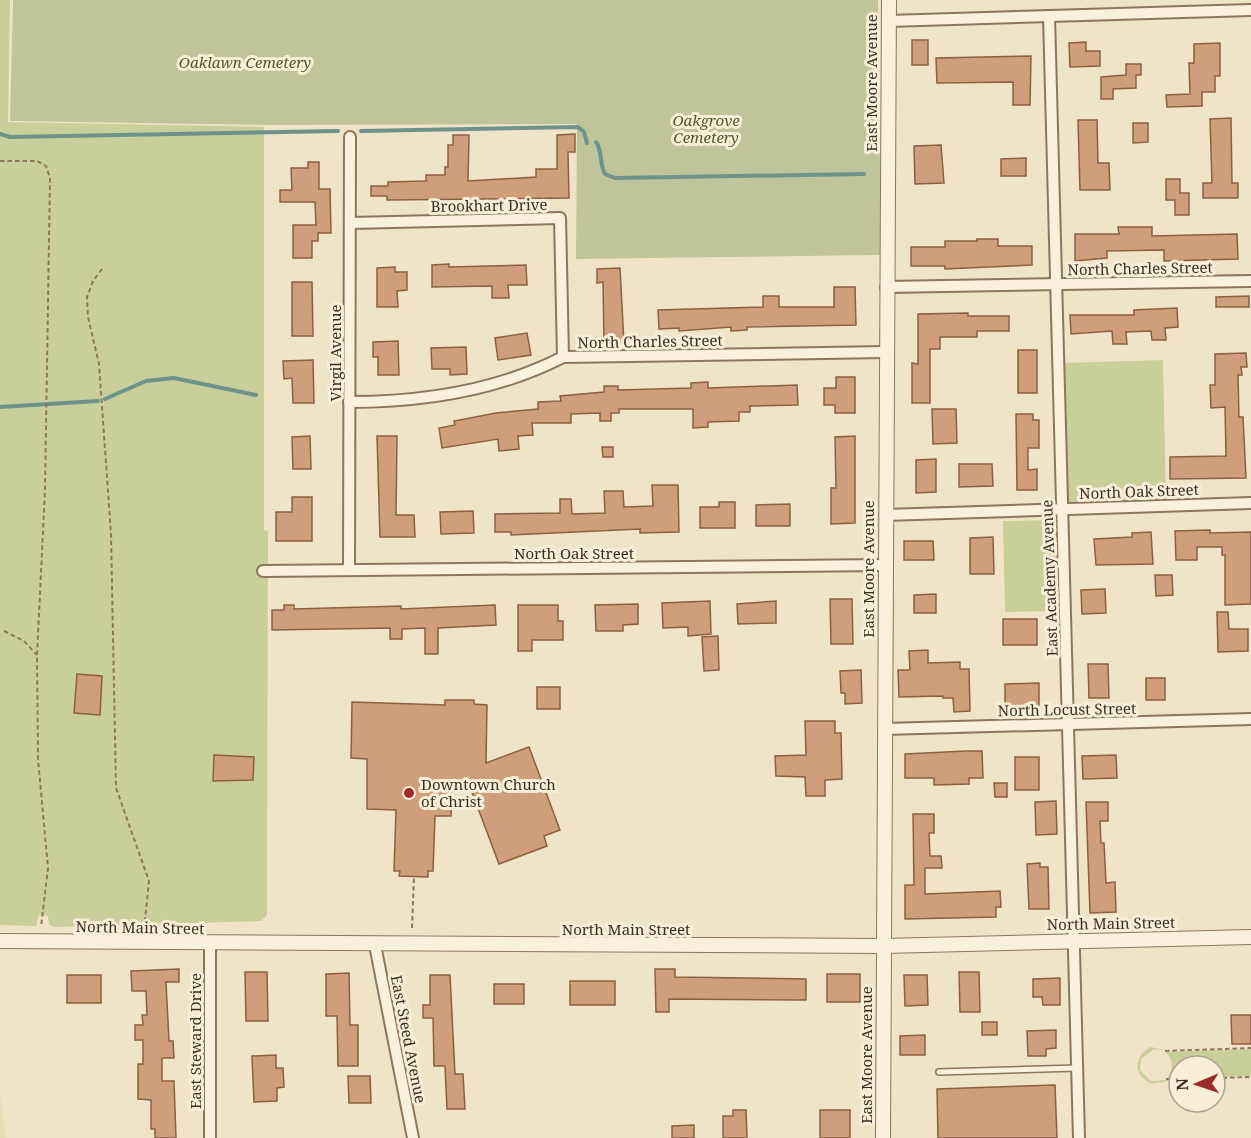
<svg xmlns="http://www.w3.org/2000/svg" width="1251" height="1138" viewBox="0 0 1251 1138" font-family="'Noto Serif',serif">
	<rect width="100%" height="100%" fill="#f0e4c8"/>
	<!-- farmland -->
	<path fill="#e6deb5" d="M0 1094 6 1138H0Z"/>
	<!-- green -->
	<g fill="#c9cf9b">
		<path d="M0 0H10L8 122 264 127V530L268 531 267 915 261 921 53 927 49 924 48 916 39 915 36 926 0 925Z"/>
		<path d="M1163 360 1166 501 1067 503 1064 363Z"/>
		<path d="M1055 520 1057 611 1005 612 1003 521Z"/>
		<path d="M1151 1047 1168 1051 1154 1049 1141 1059 1140 1070 1151 1081 1166 1080C1173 1071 1175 1060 1165 1052L1251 1049V1076L1215 1077V1066H1179V1079L1152 1084C1133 1076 1133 1056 1151 1047Z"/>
	</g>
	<!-- cemetery -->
	<path fill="#bfc49a" d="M13 0H878L881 255 576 259 577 124 267 125 10 121Z"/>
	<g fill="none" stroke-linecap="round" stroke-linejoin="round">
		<!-- stream -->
		<g stroke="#6f938a" stroke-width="4">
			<path d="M361 131 578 127 584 132 587 143"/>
			<path d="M0 134 10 137 338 131"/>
			<path d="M596 142C603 151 599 164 605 174L615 178 864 174"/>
			<path d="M105 399 146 381 174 378 256 395"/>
			<path d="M0 407 98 401"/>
		</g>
	</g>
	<!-- building -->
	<g fill="#cf9f7d" stroke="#8d5f41" stroke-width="1.5">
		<rect x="912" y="40" width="16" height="25"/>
		<path d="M1086 42V51H1100V66L1070 67 1069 43Z"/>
		<path d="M1220 43V76H1215V92H1202V106L1167 107 1166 95 1190 94 1189 63H1194V44Z"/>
		<path d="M1031 56 1030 105H1013V82L937 83 936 58Z"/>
		<path d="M1126 64H1141V75H1136V88L1113 89V99H1101V77L1126 75Z"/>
		<path d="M1231 118 1232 183H1238V198H1203V183H1212L1210 119Z"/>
		<path d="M1078 120H1097L1098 163H1109L1110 190H1080Z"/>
		<path d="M1133 123H1148V142L1133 143Z"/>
		<path d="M575 134V152H568L569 198 387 200V196H371V186H388V182L426 181V175H445V167H448V145H453V135H469L468 181 536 177V169H557V135Z"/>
		<path d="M941 145 944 183 915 184 914 146Z"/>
		<path d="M1026 158V176H1001V159Z"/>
		<path d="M308 162H319V189H330L331 233H318V241H312V258H293V225H316L315 202H280V190H292L291 168H308Z"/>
		<path d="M1166 179H1180V193H1189V215H1175V200H1166Z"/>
		<path d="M1118 227H1152V236L1237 234 1238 259 1164 261V250L1107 251V258L1075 261V234H1119Z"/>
		<path d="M977 239H998V246H1032V265L945 269V266H911V247H945V241H977Z"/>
		<path d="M449 264V267L526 265 527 285H508L509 298H492V286L432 287V265Z"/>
		<path d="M395 267V272H407V290L397 291 398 307H377V268Z"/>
		<path d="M620 268 624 343H604L603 282 597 283V269Z"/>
		<path d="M292 282H312L313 336H292Z"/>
		<path d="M834 287H855L856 325 747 327V330L731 331V327L679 331V328L659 329 658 310 763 307V296H779V307H834Z"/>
		<path d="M1249 296V307H1216V297Z"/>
		<path d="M1177 308 1178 327 1165 328 1166 340H1152L1151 331 1126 332 1127 344H1113L1112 331 1071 334 1070 315H1134V310Z"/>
		<path d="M968 313V316H1009V331H977V337H940V349H930V403H912V363L918 364V314Z"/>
		<path d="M527 333 531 355 498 360 495 338Z"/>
		<path d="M398 341 399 375H378V357H373V342Z"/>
		<path d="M466 347 467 374 450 375V369H432L431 348Z"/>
		<rect x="1018" y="350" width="19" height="43"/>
		<path d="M1246 353 1247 367H1241L1242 375H1238L1239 417H1243L1246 478 1170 479V457L1226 456 1225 407 1211 408 1210 385H1215V354Z"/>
		<path d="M313 360 314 403H293L292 378 284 379 283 361Z"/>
		<path d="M836 377H855V413H835V405H824V388H836Z"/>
		<path d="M708 382V388L797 385 798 405 750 406V412H739V421L708 422V427L693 428V409H619V413H611V421H600V413L571 414V423H532L533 435 518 436 519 449 499 451 498 439 442 448 439 428 455 425 454 421 496 413 538 409V402L561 401 560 396 604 392V386H618V390L691 388V383Z"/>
		<path d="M932 409H956L957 443 933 444Z"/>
		<path d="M1016 414H1033V420H1039V448H1028V470L1037 469V490H1017Z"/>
		<path d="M310 436 311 469H293L292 437Z"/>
		<path d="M377 436H397L396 515H414L415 537H380Z"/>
		<path d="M855 436V523L831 524V488H836L835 437Z"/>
		<path d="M602 447H613V457H603Z"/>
		<path d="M936 459V492L916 493V460Z"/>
		<path d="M959 464H992L993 486 959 487Z"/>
		<path d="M652 485H678L679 532 640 533V529L511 535V532H495V514L560 513V499H571L572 514 605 513 604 491H623L624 507 653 506Z"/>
		<path d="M292 497H312V541H276V512H292Z"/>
		<path d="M719 502H735V528H700V507H719Z"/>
		<path d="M790 504V526H756V505Z"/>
		<path d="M473 511 474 533 441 534 440 512Z"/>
		<path d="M1210 530V533L1251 532V604L1225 605V555H1222V547H1197V560H1176L1175 531Z"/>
		<path d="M1151 532 1153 564 1096 565 1094 539 1132 537V533Z"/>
		<path d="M993 537 994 574H970V538Z"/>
		<path d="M904 541H933L934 560H904Z"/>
		<path d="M1155 575H1172L1173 595 1156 596Z"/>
		<path d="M1105 589 1106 613 1082 614 1081 590Z"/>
		<path d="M936 594V613H914V595Z"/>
		<path d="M830 599H852L853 644H831Z"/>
		<path d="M710 601 711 634 688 636V627L663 628 662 603Z"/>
		<path d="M776 601V623L738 624 737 604Z"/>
		<path d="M638 604V624L623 625V631H596L595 605Z"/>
		<path d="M284 605H294V609L401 606V609L495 605 496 625 438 628V654H425V628L402 629V639H390V628L272 630V610H284Z"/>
		<path d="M518 605H558V621H563V640H532V651H518Z"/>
		<path d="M1217 612H1228L1229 629H1248V651L1218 652Z"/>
		<rect x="1003" y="619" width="34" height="26"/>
		<path d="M718 636 719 670 704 671 702 637Z"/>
		<path d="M928 650V663L960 662V669H969L970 711 954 712 953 698H943V696L899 697 898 670H910L909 651Z"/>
		<path d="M1088 664H1108L1109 698H1089Z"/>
		<path d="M861 670 862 703 845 704V693H841L840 671Z"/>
		<path d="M77 674 102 676 100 715 74 713Z"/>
		<rect x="1146" y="678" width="19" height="22"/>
		<path d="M1039 683V709L1005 710V684Z"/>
		<rect x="537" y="687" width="23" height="22"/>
		<path d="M445 700H474V704L487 705 486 763 529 747 560 830 544 836 547 846 499 864 470 787 452 786 451 816H435L433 871H428V877L399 876 400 871H394L396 810 367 809V759L351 758 352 702 445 705Z"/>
		<path d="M805 721H835V733H841L842 779 825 780V796H806L805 777 776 776 775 756 806 755Z"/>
		<path d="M966 751H982L983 778H969V784L934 785V778H905V754Z"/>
		<path d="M214 755 254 757 253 780 213 781Z"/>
		<path d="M1116 755 1117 778 1083 779 1082 756Z"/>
		<rect x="1015" y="757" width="24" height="33"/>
		<path d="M994 783H1007V797H995Z"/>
		<path d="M1056 801 1057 834 1036 835 1035 802Z"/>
		<path d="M1086 802H1108V821H1100L1101 843H1104L1106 883 1115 882 1116 912 1090 913Z"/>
		<path d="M913 814H934V833H929L930 856H941L942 868H925V894L1000 891 1001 907H996V917L905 919V885H914Z"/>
		<path d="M1040 863V867H1048L1049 909H1029L1027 864Z"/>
		<path d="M179 969V982H166L169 1041H173L174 1058H162V1081H174L176 1138H155V1129H151V1100L138 1099V1064H143V1040H135V1025H143L142 1015H147L146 991H132L131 971Z"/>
		<path d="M655 969H675V977L806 979V1000L669 999V1012H656Z"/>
		<path d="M245 972H267L268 1021H246Z"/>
		<path d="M959 972H979L980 1012H960Z"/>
		<path d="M349 973 350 1025H358V1066H338L337 1016H326V974Z"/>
		<rect x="827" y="974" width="33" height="28"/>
		<rect x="67" y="975" width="34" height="28"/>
		<path d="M430 975H450L455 1074H463L465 1109H447L445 1066H434L433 1018H423V1005H430Z"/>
		<path d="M904 975H927L928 1005 905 1006Z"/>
		<path d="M1060 978V1005H1043L1042 997H1033V979Z"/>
		<rect x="570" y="981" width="45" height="24"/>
		<rect x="494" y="984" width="30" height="20"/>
		<path d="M1231 1015H1251V1044H1232Z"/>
		<rect x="982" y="1022" width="15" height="13"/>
		<path d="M1056 1030V1048L1046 1049V1056H1028L1027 1031Z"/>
		<path d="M925 1035V1055H900V1036Z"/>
		<path d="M276 1055V1068H283L284 1087 277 1088V1101L254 1102 252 1056Z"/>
		<path d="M348 1076H370L371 1103H349Z"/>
		<path d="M1055 1085 1057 1138H938L937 1089Z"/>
		<path d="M733 1110H746L747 1138H723V1116H733Z"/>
		<rect x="820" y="1110" width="30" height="28"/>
		<path d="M694 1125V1138H672V1126Z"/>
	</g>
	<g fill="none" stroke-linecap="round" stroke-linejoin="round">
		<defs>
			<path id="service" d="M939 1072 1077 1068"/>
			<g id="minor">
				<path d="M1049 16 1079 1138"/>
				<path d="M888 21 1251 10"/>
				<path d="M351 223 560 218 563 357"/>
				<path d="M886 287 1251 281"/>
				<path d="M349 402C423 402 497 391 563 357L886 352"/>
				<path d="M885 515 1251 503"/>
				<path d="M349 569 350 137"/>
				<path d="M263 571 884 565"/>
				<path d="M884 729 1251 719"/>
				<path d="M210 944V1138"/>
				<path d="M375 945 413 1138"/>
			</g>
			<g id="tertiary">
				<path d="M0 941 883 946 1251 937"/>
				<path d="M883 1138 889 0"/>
			</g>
		</defs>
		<!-- service casing -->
		<use href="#service" stroke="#8d765c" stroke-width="8"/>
		<!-- minor casing -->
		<use href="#minor" stroke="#8d765c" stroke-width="14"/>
		<!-- tertiary casing -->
		<use href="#tertiary" stroke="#8d765c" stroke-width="16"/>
		<!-- path -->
		<g stroke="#8d765c" stroke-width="2" stroke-dasharray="4.5 3" stroke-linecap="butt">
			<path d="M0 161H37L46 166 50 178 45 490 37 655 38 759 48 868 41 927"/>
			<path d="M102 269 93 281 87 297 88 317 99 364 111 534 116 788 149 881 144 929"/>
			<path d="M4 631 24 641 37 655"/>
			<path d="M412 928 414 877"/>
			<path d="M1165 1051 1251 1048"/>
			<path d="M1215 1078 1251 1077"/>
			<path d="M1166 1079H1179"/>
		</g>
		<!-- service -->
		<use href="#service" stroke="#faf1dc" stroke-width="5"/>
		<!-- minor -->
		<use href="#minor" stroke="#faf1dc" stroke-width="10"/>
		<!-- tertiary -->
		<use href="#tertiary" stroke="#faf1dc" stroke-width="14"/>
	</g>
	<!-- markers -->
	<circle fill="#9e2a2b" stroke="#f7eed8" stroke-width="2" cx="409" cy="793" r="6"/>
	<g text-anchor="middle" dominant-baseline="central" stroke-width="6" stroke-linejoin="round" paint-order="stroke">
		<!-- park labels -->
		<g font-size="15" font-style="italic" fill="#4d5a26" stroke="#f7eed8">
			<text x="245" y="62">Oaklawn Cemetery</text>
			<text x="706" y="120">Oakgrove<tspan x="706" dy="17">Cemetery</tspan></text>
		</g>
		<!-- street labels -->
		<g font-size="15" fill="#3d2e20" stroke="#f7eed8">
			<text transform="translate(871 83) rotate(-90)">East Moore Avenue</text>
			<text transform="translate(489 205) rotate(-1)">Brookhart Drive</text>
			<text transform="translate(1140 268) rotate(-1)">North Charles Street</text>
			<text transform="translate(650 341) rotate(-1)">North Charles Street</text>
			<text transform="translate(335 353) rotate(-90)">Virgil Avenue</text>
			<text transform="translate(1139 491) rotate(-2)">North Oak Street</text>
			<text x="574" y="553">North Oak Street</text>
			<text transform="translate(868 569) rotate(-90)">East Moore Avenue</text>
			<text transform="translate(1049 578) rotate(-92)">East Academy Avenue</text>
			<text transform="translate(1067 709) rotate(-1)">North Locust Street</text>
			<text transform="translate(1111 923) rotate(-1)">North Main Street</text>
			<text transform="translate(140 927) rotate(1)">North Main Street</text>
			<text x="626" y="929">North Main Street</text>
			<text transform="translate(409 1039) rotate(79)">East Steed Avenue</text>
			<text transform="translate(195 1041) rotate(-90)">East Steward Drive</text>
			<text transform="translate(866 1055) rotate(-90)">East Moore Avenue</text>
		</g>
		<!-- poi labels -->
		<g font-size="15" fill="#3d2e20" stroke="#f7eed8" text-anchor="start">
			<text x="421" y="784">Downtown Church<tspan x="421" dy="17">of Christ</tspan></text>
		</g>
	</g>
	<!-- north arrow -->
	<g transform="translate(1197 1084) rotate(268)"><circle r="28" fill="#f7eed8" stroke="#ada18e" stroke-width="1.5"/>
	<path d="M0-4.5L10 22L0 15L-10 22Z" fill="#9e2a2b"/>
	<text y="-9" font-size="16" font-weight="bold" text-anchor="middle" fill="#3d2e20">N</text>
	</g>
</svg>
